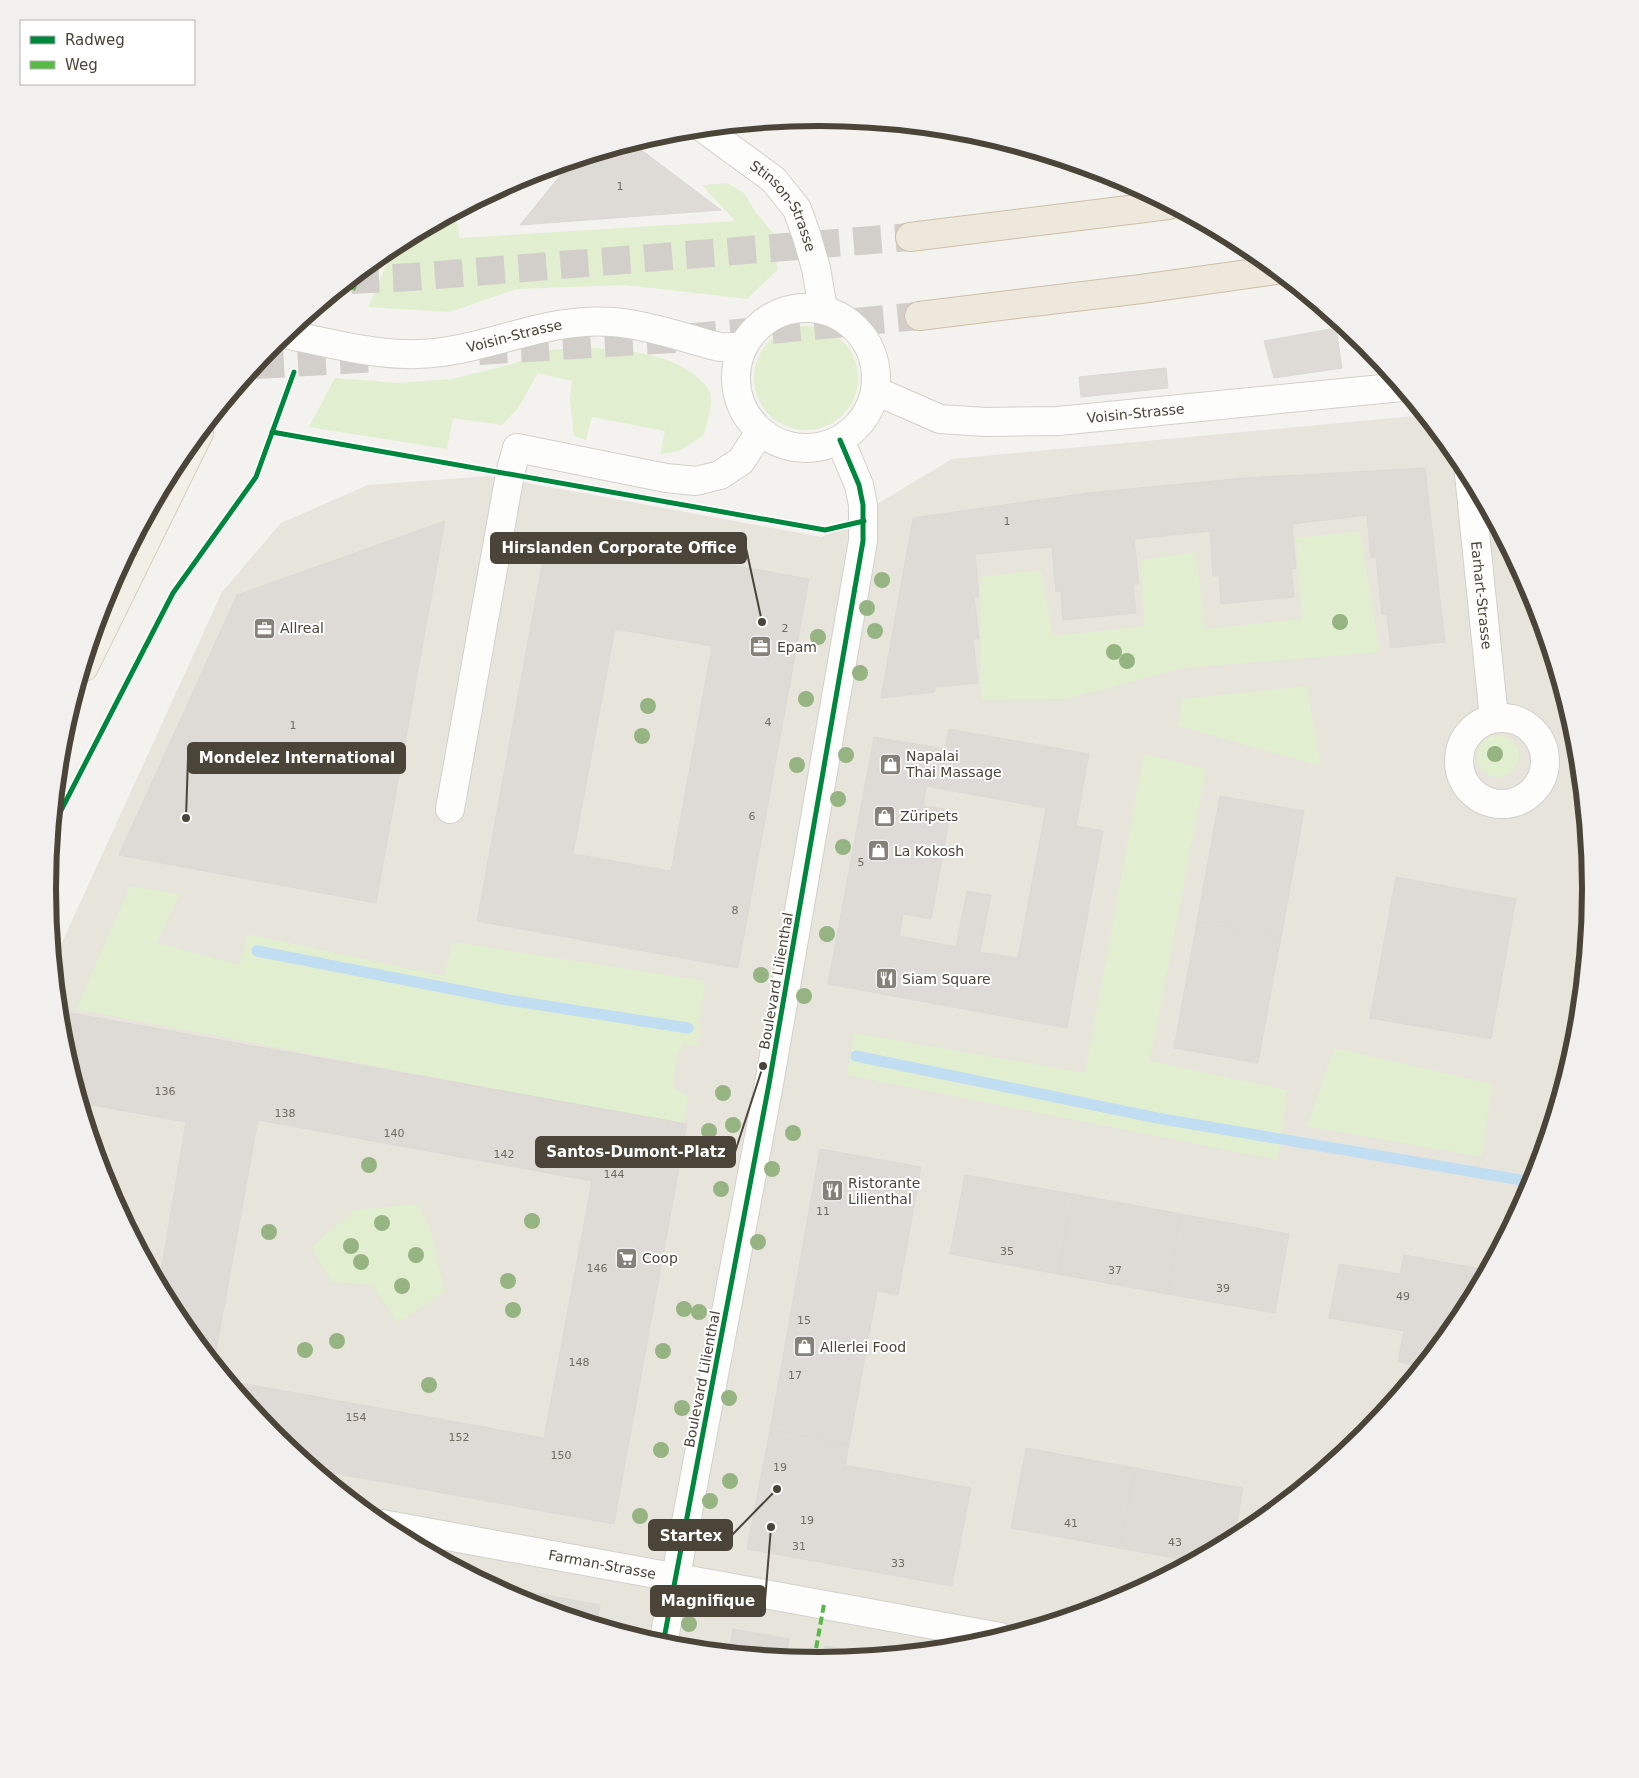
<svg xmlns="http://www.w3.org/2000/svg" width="1639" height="1778" viewBox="0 0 1639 1778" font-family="'DejaVu Sans',sans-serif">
	<rect width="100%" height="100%" fill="#f4f2ee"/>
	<!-- residential -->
	<path fill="#e7e4dc" d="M1425 415 1462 460 1533 594 1577 739 1591 889 1577 1040 1533 1185 1461 1318 1365 1435 1248 1531 1115 1602 970 1646 819 1661 669 1646 524 1602 390 1531 273 1435 177 1318 106 1184 62 1039 54 960 222 592 281 523 368 485 489 476 822 537 952 459Z"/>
	<!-- green -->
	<g fill="#e1eecf">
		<path d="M727 183 744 193 756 213 775 235 777 270 747 299 626 285 517 289 449 312 368 307 388 261 410 237 455 213 460 238 735 221 702 185Z"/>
		<circle cx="806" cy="378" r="52"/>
		<path d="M583 347C622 350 668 351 699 379 705 384 710 389 711 397 713 406 706 425 704 435L679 451 660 454 665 431 592 417 586 440 574 436 570 401 572 381 538 373 518 408 502 425 453 418 447 449 309 427 335 378 398 383 452 379 509 365 550 350Z"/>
		<path d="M1360 531 1380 652 1183 668 1066 699 981 700 980 577 1041 570 1053 636 1144 626 1141 560 1196 552 1205 629 1302 619 1296 538Z"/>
		<path d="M1307 686 1321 766 1178 726 1182 699Z"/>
		<circle cx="1498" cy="756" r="21"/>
		<path d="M1144 754 1206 769 1150 1061 1287 1090 1278 1160 847 1075 854 1033 1085 1073Z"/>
		<path d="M130 886 180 894 157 943 240 965 247 934 444 976 453 942 705 981 697 1046 683 1044 677 1054 673 1088 688 1096 684 1125 76 1009Z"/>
		<path d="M1334 1048 1492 1084 1482 1157 1307 1126Z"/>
		<path d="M418 1204 430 1227 445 1291 398 1323 372 1285 332 1282 311 1247 354 1210Z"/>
	</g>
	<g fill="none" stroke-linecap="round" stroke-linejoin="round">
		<!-- stream -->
		<g stroke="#c0ddf1" stroke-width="11">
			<path d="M257 951 508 1000 688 1028"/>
			<path d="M856 1056 1157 1118 1533 1182"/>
		</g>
	</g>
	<!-- building -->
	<g fill="#dedbd6" stroke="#dcd9d4" fill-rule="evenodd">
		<path d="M820 117 835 118 798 123 795 119Z"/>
		<path d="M632 143 721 210 520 225 572 161Z"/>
		<path d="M1336 328 1342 368 1274 378 1264 341Z"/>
		<path d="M1166 368 1168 388 1081 397 1079 377Z"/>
		<path d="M1425 468 1445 642 1391 648 1387 615 1382 614 1376 557 1371 558 1367 515 1292 524 1296 568 1291 569 1294 597 1221 604 1219 576H1213L1210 531 1134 539 1139 584H1133L1136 613 1063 620 1061 591 1056 592 1052 547 975 554 979 597H974L979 639H973L978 683 935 687V692L881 698 913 518 1088 493 1245 478Z"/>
		<path d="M445 521 376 903 119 855 237 595Z"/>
		<path d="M548 532 809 579 738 968 477 921ZM615 629 712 646 671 871 573 854Z"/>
		<path d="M949 729 1089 754 1076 826 1103 831 1067 1028 828 984 874 737 945 749ZM926 786 1046 808 1018 958 980 952 991 895 967 891 956 947 899 936 903 914 931 919 951 810 923 806Z"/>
		<path d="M1220 796 1304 811 1281 937 1197 922Z"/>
		<path d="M1396 877 1516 899 1491 1039 1370 1018Z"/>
		<path d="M1197 922 1281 937 1258 1063 1174 1048Z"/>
		<path d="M59 1011 687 1124 614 1524 317 1470 273 1435 229 1381 544 1438 592 1181 258 1120 214 1362 177 1318 159 1283 186 1122 81 1103 62 1039Z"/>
		<path d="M820 1149 921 1167 898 1295 877 1291 849 1444 770 1430Z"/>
		<path d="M965 1175 1073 1194 1058 1274 950 1254Z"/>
		<path d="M1073 1194 1181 1214 1167 1294 1058 1274Z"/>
		<path d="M1181 1214 1289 1234 1275 1313 1167 1294Z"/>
		<path d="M1404 1255 1487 1270 1461 1318 1422 1366 1398 1362 1404 1331 1329 1318 1339 1264 1400 1274Z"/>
		<path d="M770 1430 849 1444 845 1465 971 1488 952 1586 747 1549Z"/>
		<path d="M1026 1448 1135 1468 1120 1548 1011 1528Z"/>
		<path d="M1135 1468 1243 1488 1234 1539 1192 1561 1120 1548Z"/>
		<path d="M492 1585 600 1605 597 1624 524 1602Z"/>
		<path d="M733 1629 789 1639 786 1658 729 1652Z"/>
		<path d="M825 1646 877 1655 823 1661Z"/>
	</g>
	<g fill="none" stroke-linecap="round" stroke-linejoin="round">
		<!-- highway-tunnel -->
		<g stroke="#d2cfca" stroke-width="28" stroke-dasharray="28 14" stroke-linecap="butt">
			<path d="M351 280 412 277 910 237"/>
			<path d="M479 351 673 339 919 316"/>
			<path d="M256 365 379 358"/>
		</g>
		<defs>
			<g id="minor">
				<path id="s1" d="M703 128 774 180 797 209 807 237 816 268 823 309"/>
				<circle cx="806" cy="378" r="70"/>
				<path id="s2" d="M284 334C337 344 388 360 442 352 500 344 552 317 613 322 638 324 663 331 687 338 698 341 709 345 720 347 727 348 735 347 743 346"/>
				<path id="s3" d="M876 391 940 419 985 422 1058 421 1402 387"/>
				<path id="s4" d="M1469 474 1494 718"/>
				<circle cx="1502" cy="761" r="43"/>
				<path d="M450 809 510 474 517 448 666 478 696 481 720 475 741 461 760 432"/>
				<path id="s5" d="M382 1524 1000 1637"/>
				<path d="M663 1644 769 1084 863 541V505L859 485 840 440"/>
			</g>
			<path id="major" d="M84 667 199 433"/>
			<g id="highway">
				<path d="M910 237 1169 205"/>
				<path d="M919 316 1141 289 1276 270"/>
			</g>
		</defs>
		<!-- minor casing -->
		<use href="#minor" stroke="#d2d0cb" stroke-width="30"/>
		<!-- major casing -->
		<use href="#major" stroke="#d6cebb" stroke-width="30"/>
		<!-- highway casing -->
		<use href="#highway" stroke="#ccbfa9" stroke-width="30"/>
		<!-- minor -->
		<use href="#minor" stroke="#fdfdfc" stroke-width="28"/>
		<!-- major -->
		<use href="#major" stroke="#f2efe6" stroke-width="28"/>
		<!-- highway -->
		<use href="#highway" stroke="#ede8db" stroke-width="28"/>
		<!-- quiet -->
		<g stroke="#58b947" stroke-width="4" stroke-dasharray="8 4" stroke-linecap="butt">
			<path d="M353 290 361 272"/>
			<path d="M814 1660 824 1604"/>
		</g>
		<defs>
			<g id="cycleway">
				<path d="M272 432 825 530 864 521"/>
				<path d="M54 824 173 593 256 477 294 372"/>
				<path d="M663 1644 769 1084 863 541V505L859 485 840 440"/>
			</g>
		</defs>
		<!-- cycleway casing -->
		<use href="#cycleway" stroke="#fff" stroke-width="8"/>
		<!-- cycleway -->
		<use href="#cycleway" stroke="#00873e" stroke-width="5"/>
	</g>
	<!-- trees -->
	<g fill="#96b382">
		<circle cx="882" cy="580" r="8"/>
		<circle cx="867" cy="608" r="8"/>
		<circle cx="1340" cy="622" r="8"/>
		<circle cx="875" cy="631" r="8"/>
		<circle cx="818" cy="637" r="8"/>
		<circle cx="1114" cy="652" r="8"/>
		<circle cx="1127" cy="661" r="8"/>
		<circle cx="860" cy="673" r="8"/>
		<circle cx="806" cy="699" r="8"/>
		<circle cx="648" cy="706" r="8"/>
		<circle cx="642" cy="736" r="8"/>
		<circle cx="1495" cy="754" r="8"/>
		<circle cx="846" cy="755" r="8"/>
		<circle cx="797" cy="765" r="8"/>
		<circle cx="838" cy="799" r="8"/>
		<circle cx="843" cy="847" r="8"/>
		<circle cx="827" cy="934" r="8"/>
		<circle cx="761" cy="975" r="8"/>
		<circle cx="804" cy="996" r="8"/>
		<circle cx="723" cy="1093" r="8"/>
		<circle cx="733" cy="1125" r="8"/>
		<circle cx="709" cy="1131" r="8"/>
		<circle cx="793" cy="1133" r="8"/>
		<circle cx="369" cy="1165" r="8"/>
		<circle cx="772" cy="1169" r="8"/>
		<circle cx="721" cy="1189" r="8"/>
		<circle cx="532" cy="1221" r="8"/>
		<circle cx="382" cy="1223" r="8"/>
		<circle cx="269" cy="1232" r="8"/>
		<circle cx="758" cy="1242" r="8"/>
		<circle cx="351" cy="1246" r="8"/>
		<circle cx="416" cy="1255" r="8"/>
		<circle cx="361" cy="1262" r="8"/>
		<circle cx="508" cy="1281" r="8"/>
		<circle cx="402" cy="1286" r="8"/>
		<circle cx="684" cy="1309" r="8"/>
		<circle cx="513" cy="1310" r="8"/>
		<circle cx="699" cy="1312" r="8"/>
		<circle cx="337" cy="1341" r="8"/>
		<circle cx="305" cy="1350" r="8"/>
		<circle cx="663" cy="1351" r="8"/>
		<circle cx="429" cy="1385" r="8"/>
		<circle cx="729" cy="1398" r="8"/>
		<circle cx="682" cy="1408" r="8"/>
		<circle cx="661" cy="1450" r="8"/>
		<circle cx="730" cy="1481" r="8"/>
		<circle cx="710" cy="1501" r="8"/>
		<circle cx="640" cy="1516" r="8"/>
		<circle cx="689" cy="1624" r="8"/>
	</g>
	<!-- icons -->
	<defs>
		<symbol id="office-square" viewBox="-11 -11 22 22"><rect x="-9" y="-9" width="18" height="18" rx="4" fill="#868178" stroke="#fff"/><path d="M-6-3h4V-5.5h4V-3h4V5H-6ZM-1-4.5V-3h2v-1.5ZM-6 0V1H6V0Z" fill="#fff"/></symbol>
		<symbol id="shop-square" viewBox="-11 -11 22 22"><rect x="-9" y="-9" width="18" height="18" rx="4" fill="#868178" stroke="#fff"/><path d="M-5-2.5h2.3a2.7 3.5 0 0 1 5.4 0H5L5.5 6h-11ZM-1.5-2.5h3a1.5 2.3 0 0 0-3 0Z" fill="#fff"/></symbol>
		<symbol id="restaurant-square" viewBox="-11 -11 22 22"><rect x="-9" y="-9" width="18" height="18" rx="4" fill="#868178" stroke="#fff"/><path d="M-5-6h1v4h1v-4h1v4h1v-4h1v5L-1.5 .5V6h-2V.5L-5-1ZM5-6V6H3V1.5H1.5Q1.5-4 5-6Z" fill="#fff"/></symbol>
		<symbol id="supermarket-square" viewBox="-11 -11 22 22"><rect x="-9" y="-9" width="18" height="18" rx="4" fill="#868178" stroke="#fff"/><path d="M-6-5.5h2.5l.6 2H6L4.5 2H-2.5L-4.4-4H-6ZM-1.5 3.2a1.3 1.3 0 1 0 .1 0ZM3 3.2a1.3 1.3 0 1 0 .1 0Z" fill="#fff"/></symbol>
	</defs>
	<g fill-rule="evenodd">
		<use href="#office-square" x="252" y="616" width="25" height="25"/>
		<use href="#office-square" x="748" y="634" width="25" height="25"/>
		<use href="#shop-square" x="878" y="752" width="25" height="25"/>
		<use href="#shop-square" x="872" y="804" width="25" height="25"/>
		<use href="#shop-square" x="866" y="838" width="25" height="25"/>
		<use href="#restaurant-square" x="874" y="966" width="25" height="25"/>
		<use href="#restaurant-square" x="820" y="1178" width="25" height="25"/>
		<use href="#supermarket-square" x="614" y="1246" width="25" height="25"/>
		<use href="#shop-square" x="792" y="1334" width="25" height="25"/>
	</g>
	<g text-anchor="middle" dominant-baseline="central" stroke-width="4" stroke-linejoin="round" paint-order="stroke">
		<!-- number labels -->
		<g font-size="11" fill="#706a61">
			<text x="620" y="186">1</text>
			<text x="1007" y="521">1</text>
			<text x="785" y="628">2</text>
			<text x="768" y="722">4</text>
			<text x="293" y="725">1</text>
			<text x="752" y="816">6</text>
			<text x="861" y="862">5</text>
			<text x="735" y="910">8</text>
			<text x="165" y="1091">136</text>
			<text x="285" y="1113">138</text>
			<text x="394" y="1133">140</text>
			<text x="504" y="1154">142</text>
			<text x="614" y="1174">144</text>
			<text x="823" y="1211">11</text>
			<text x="1007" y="1251">35</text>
			<text x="597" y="1268">146</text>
			<text x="1115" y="1270">37</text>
			<text x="1223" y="1288">39</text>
			<text x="1403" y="1296">49</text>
			<text x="804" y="1320">15</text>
			<text x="579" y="1362">148</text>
			<text x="795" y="1375">17</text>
			<text x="356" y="1417">154</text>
			<text x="459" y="1437">152</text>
			<text x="561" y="1455">150</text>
			<text x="780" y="1467">19</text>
			<text x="807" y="1520">19</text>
			<text x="1071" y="1523">41</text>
			<text x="1175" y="1542">43</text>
			<text x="799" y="1546">31</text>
			<text x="898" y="1563">33</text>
		</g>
		<!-- street labels -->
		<g font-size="14" fill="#4b4439" stroke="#fff">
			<text stroke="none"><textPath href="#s1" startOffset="115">Stinson-Strasse</textPath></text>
			<text stroke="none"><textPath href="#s2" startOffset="234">Voisin-Strasse</textPath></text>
			<text stroke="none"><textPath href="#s3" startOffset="266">Voisin-Strasse</textPath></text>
			<text stroke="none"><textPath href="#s4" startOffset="122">Earhart-Strasse</textPath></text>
			<text transform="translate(776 981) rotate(-80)">Boulevard Lilienthal</text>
			<text transform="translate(702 1379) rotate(-79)">Boulevard Lilienthal</text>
			<text stroke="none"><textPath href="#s5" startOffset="224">Farman-Strasse</textPath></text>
		</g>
		<!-- poi labels -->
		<g font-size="14" fill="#4b4439" stroke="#fff" text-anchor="start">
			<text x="280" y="628">Allreal</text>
			<text x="777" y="647">Epam</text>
			<text x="906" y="756">Napalai<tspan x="906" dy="16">Thai Massage</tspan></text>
			<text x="900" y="816">Züripets</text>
			<text x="894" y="851">La Kokosh</text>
			<text x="902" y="979">Siam Square</text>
			<text x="848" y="1183">Ristorante<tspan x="848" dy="16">Lilienthal</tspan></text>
			<text x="642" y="1258">Coop</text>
			<text x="820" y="1347">Allerlei Food</text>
		</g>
	</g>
	<!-- crop -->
	<path d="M0 0H1639V1778H0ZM56 889a763 763 0 1 1 1526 0a763 763 0 1 1-1526 0Z" fill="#f1f0ef" fill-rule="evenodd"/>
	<path fill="none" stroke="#4b4439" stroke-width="6" d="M56 889a763 763 0 1 1 1526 0a763 763 0 1 1-1526 0Z"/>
	<!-- callouts -->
	<path fill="none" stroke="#4b4439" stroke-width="2" d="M762 622L746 548M186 818L188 758M763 1066L735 1152M777 1489L732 1535M771 1527L765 1601"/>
	<g fill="#4b4439" stroke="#fff" stroke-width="2">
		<circle cx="762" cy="622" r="5"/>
		<circle cx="186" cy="818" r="5"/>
		<circle cx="763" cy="1066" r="5"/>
		<circle cx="777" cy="1489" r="5"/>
		<circle cx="771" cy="1527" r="5"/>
	</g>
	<g fill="#4b4439" stroke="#4b4439" stroke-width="2">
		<rect x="491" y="533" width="255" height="30" rx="5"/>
		<rect x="188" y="743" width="217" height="30" rx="5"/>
		<rect x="536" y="1137" width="199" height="30" rx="5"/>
		<rect x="649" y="1520" width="83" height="30" rx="5"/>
		<rect x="651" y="1586" width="114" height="30" rx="5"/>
	</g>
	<g font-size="15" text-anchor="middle" font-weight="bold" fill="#fff">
		<text x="619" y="553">Hirslanden Corporate Office</text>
		<text x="297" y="763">Mondelez International</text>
		<text x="636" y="1157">Santos-Dumont-Platz</text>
		<text x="691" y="1541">Startex</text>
		<text x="708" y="1606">Magnifique</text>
	</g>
	<!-- legend -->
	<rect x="20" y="20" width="175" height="65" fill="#ffffff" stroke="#b7b4b0"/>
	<rect x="30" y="36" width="25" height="8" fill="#00873e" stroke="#b7b4b0"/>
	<text x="65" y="45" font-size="15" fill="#4b4439">Radweg</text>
	<rect x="30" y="61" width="25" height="8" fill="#58b947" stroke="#b7b4b0"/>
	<text x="65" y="70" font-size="15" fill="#4b4439">Weg</text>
</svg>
